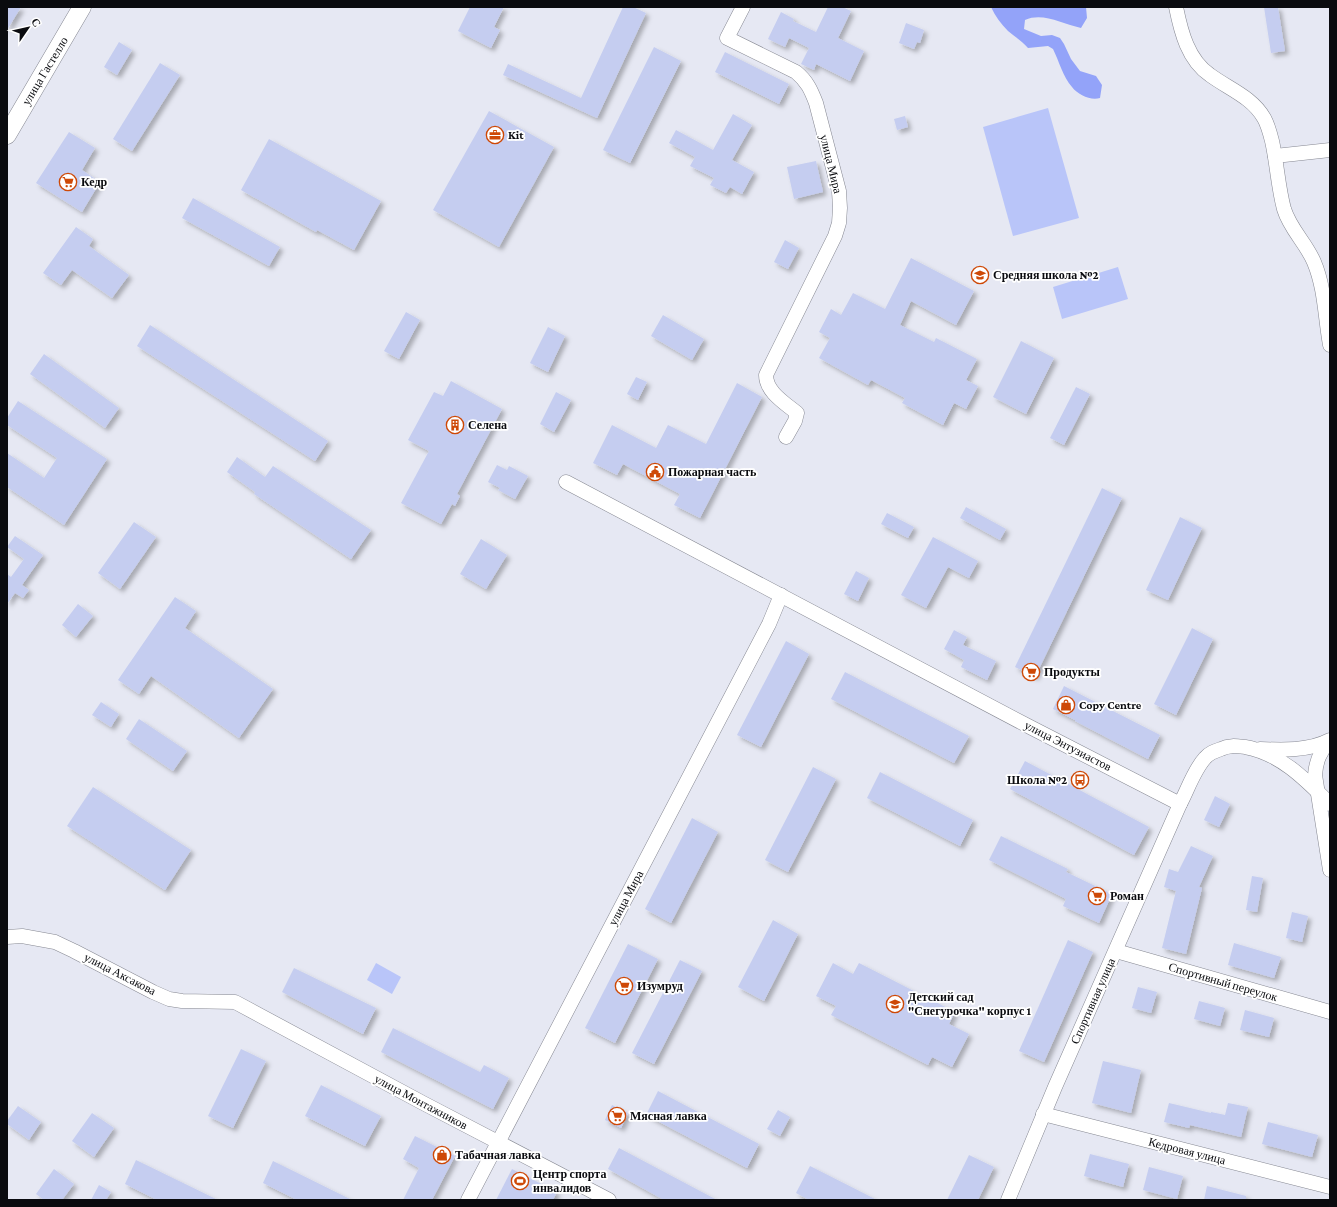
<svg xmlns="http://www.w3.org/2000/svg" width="1337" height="1207" viewBox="0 0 1337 1207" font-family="'Crimson Pro',serif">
	<defs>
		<filter id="shadow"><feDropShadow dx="3.5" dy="3.5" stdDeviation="2" flood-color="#0004"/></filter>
	</defs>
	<rect width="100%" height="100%" fill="#e6e8f3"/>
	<!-- green -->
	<g fill="#b9c5f9">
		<path d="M1048 108 1079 218 1013 236 983 127Z"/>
		<path d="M1118 267 1128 299 1062 319 1053 287Z"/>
		<path d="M376 963 401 977 392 994 367 980Z"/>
	</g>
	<!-- forest -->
	<path fill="#93a3f9" d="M991 7H1086L1087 18 1081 28C1062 24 1043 12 1025 20L1024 29 1041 36 1052 35 1060 38 1064 44 1071 59 1080 71 1096 76 1102 85 1100 98C1091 101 1078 95 1072 87 1063 77 1059 61 1053 49L1048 46 1028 48C1022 41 1015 37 1008 31 1001 24 995 16 991 7Z"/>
	<!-- building -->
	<g fill="#c5cdf0" filter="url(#shadow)">
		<path d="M7 7H21L7 30Z"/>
		<path d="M470 7H504L494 27 500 30 491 48 458 31Z"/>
		<path d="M623 7H633L646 13 597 118 503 75 508 64 581 98Z"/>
		<path d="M828 7H842L851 11 838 38 864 51 850 81 816 64 814 70 801 64 809 48 789 38 785 47 768 39 781 12 794 19 793 21 816 32Z"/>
		<path d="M1264 7H1278L1285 51 1271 53Z"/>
		<path d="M906 23 924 30 920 43 917 42 914 49 899 43Z"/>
		<path d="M119 42 132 50 117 75 104 67Z"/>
		<path d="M654 47 681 61 630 163 603 150Z"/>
		<path d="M725 52 789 84 779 104 715 72Z"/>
		<path d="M160 63 180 75 132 151 113 139Z"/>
		<path d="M489 111 554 147 499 247 433 210Z"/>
		<path d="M733 114 752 125 732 160 754 172 742 194 730 187 726 193 710 185 714 178 690 166 695 157 669 143 676 130 713 150Z"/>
		<path d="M905 116 908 127 897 130 894 119Z"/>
		<path d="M69 132 95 148 82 170 100 182 82 212 36 183Z"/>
		<path d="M269 139 381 201 354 250 317 230 316 232 241 190Z"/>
		<path d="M816 161 823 192 794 199 787 167Z"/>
		<path d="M193 198 280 247 269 266 182 218Z"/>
		<path d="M76 227 93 239 89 246 129 275 112 298 72 270 61 285 43 273Z"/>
		<path d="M785 240 799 248 788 269 774 262Z"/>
		<path d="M911 258 974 291 956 325 911 301 900 325 934 342 936 338 977 359 966 380 978 386 966 409 954 403 943 425 902 403 905 398 871 380 868 385 819 358 830 338 819 332 831 309 841 315 853 293 885 309Z"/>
		<path d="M406 312 420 320 399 359 384 351Z"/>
		<path d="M663 315 704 339 692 360 651 336Z"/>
		<path d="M150 325 328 441 315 461 137 346Z"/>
		<path d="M548 327 565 336 548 372 530 363Z"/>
		<path d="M1021 341 1054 358 1026 414 993 397Z"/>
		<path d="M44 354 119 408 105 428 30 374Z"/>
		<path d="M636 377 647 382 638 400 627 394Z"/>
		<path d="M451 381 502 409 457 494 460 496 455 506 452 504 441 524 401 503 429 451 408 440 434 392 443 396Z"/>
		<path d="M737 383 762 397 700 518 674 505 680 494 623 464 617 475 593 463 612 425 656 448 668 425 706 444Z"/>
		<path d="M1076 387 1090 394 1064 445 1050 438Z"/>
		<path d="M556 392 571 400 554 432 540 424Z"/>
		<path d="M18 401 107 459 64 525 7 487V453L44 478 57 458 7 425V418Z"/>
		<path d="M237 457 265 477 273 466 371 530 351 559 254 494 255 492 227 472Z"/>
		<path d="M497 465 507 470 509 466 528 476 515 499 498 490 500 488 488 482Z"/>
		<path d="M1102 488 1122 498 1035 677 1015 667Z"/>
		<path d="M966 507 1006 529 1000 540 960 518Z"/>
		<path d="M887 513 914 527 908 538 881 524Z"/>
		<path d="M1180 517 1202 528 1168 600 1146 590Z"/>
		<path d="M134 522 156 537 120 589 98 573Z"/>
		<path d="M15 536 43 555 22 585 29 590 23 598 15 593 7 604V574L11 577 24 559 7 547Z"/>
		<path d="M933 537 978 561 969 578 948 567 926 608 901 595Z"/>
		<path d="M481 539 507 555 486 589 460 574Z"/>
		<path d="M856 571 869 578 858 601 844 594Z"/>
		<path d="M175 597 196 611 185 628 273 689 239 738 151 676 139 694 118 680Z"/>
		<path d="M78 604 93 616 76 637 62 625Z"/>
		<path d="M1192 628 1213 639 1176 715 1154 704Z"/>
		<path d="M954 630 967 637 963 645 996 661 987 680 961 667 964 660 944 649Z"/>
		<path d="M786 641 809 654 761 747 737 735Z"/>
		<path d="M845 672 969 736 954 763 831 699Z"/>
		<path d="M1064 686 1160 735 1148 759 1075 721V720L1053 709Z"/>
		<path d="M101 702 119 714 111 727 92 715Z"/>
		<path d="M139 719 187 751 173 771 126 739Z"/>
		<path d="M1025 761 1149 827 1134 855 1010 789Z"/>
		<path d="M813 767 836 779 788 872 765 860Z"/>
		<path d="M880 772 973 820 960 846 867 798Z"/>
		<path d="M93 787 191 850 165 890 67 826Z"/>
		<path d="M1215 796 1230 804 1219 827 1204 820Z"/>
		<path d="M692 818 718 832 671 923 645 909Z"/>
		<path d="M1001 836 1068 869 1066 872 1112 894 1099 923 1063 906 1066 899 989 860Z"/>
		<path d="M1191 846 1213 856 1199 887 1202 888 1186 954 1162 948 1176 891 1164 887 1169 869 1178 872Z"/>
		<path d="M1252 876 1263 878 1257 912 1246 910Z"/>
		<path d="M1292 912 1308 916 1302 942 1286 938Z"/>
		<path d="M773 920 798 934 764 1001 738 987Z"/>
		<path d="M1068 940 1093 952 1044 1062 1019 1051Z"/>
		<path d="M1234 943 1281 957 1274 978 1228 965Z"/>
		<path d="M628 944 658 959 615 1043 585 1028Z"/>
		<path d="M680 960 702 971 654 1064 632 1053Z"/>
		<path d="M833 963 853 974 859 963 955 1012 949 1024 969 1034 952 1067 932 1057 928 1065 831 1015 836 1006 816 996Z"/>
		<path d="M294 968 376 1008 363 1034 282 992Z"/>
		<path d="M1138 987 1157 992 1151 1013 1132 1008Z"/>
		<path d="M1199 1001 1225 1008 1220 1026 1194 1019Z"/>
		<path d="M1245 1010 1274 1018 1269 1037 1240 1030Z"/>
		<path d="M393 1028 480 1072 484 1065 509 1078 493 1109 381 1052Z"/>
		<path d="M241 1049 266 1061 233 1128 208 1116Z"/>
		<path d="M1103 1061 1141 1070 1131 1113 1092 1103Z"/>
		<path d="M321 1085 381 1116 365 1146 305 1116Z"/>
		<path d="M658 1091 759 1144 747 1168 646 1115Z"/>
		<path d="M1169 1103 1211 1113V1112L1225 1115 1228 1103 1248 1107 1241 1137 1190 1125 1189 1128 1164 1122Z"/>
		<path d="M612 1105 628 1113 621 1128 605 1120Z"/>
		<path d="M18 1106 41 1122 29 1140 7 1124V1121Z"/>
		<path d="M778 1110 790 1117 780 1136 767 1129Z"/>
		<path d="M92 1113 114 1128 94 1157 72 1141Z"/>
		<path d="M1268 1122 1318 1135 1312 1157 1262 1144Z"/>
		<path d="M415 1136 455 1156 432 1200H403L419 1168 403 1159Z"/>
		<path d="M619 1148 717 1200H664L608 1169Z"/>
		<path d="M1090 1154 1129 1164 1123 1187 1084 1176Z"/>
		<path d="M969 1155 994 1167 978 1200H947Z"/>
		<path d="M136 1160 218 1200H157L125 1184Z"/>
		<path d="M273 1161 352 1200H297L263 1183Z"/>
		<path d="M810 1166 877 1200H809L796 1193Z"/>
		<path d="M1149 1167 1183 1176 1177 1199 1143 1190Z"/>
		<path d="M54 1169 74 1184 62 1200H44L36 1194Z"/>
		<path d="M512 1169 557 1192 553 1200H496Z"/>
		<path d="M99 1185 111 1192 106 1200H91Z"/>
		<path d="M1207 1186 1246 1196V1200H1204Z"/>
	</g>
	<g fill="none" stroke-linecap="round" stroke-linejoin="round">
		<defs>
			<g id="minor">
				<path d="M743 7 727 38 796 72C807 81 811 90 816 103L839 191 840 208 839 223 835 236 766 375C766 392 785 403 797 413L795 421 786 437"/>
				<path d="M1176 7C1181 32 1188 60 1210 75 1229 89 1252 97 1264 118 1268 125 1270 133 1272 141 1277 163 1278 187 1284 209 1290 229 1306 243 1314 262 1325 288 1325 317 1330 345"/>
				<path d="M1275 156 1330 150"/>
				<path d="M566 482 1030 727 1180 804C1188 789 1194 770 1205 758 1209 753 1215 751 1221 749 1229 745 1236 746 1245 747 1280 753 1306 780 1330 804"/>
				<path d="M1330 741C1320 751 1316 761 1315 775L1330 870"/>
				<path d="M1260 749C1283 750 1309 751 1330 740"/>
				<path d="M7 937 22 936 55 942 74 951 153 992 169 999 182 1001 235 1002 423 1103 609 1200"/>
				<path d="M1116 951 1330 1012"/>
				<path d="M1043 1114 1330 1187"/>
				<path d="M468 1200 769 624 781 595"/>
				<path d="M1008 1200 1055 1087 1180 804"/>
			</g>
			<path id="tertiary" d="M7 135 82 7"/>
		</defs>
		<!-- minor casing -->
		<use href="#minor" stroke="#868892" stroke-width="15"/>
		<!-- tertiary casing -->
		<use href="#tertiary" stroke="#868892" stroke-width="19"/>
		<!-- minor -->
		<use href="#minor" stroke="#fff" stroke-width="14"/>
		<!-- tertiary -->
		<use href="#tertiary" stroke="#fff" stroke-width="18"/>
	</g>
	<!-- icons -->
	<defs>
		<symbol id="office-ring" viewBox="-11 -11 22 22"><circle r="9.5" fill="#fff" stroke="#ce4907" stroke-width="1.5"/><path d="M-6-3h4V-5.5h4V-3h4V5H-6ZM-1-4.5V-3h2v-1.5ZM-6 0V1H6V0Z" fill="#ce4907"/></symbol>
		<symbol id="supermarket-ring" viewBox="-11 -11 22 22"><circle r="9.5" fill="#fff" stroke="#ce4907" stroke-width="1.5"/><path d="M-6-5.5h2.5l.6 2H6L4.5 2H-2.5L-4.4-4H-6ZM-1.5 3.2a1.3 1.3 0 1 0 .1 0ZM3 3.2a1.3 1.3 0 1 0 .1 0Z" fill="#ce4907"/></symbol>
		<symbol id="school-ring" viewBox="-11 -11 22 22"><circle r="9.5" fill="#fff" stroke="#ce4907" stroke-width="1.5"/><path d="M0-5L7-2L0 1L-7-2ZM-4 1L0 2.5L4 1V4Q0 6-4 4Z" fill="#ce4907"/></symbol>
		<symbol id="building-ring" viewBox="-11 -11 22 22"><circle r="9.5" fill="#fff" stroke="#ce4907" stroke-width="1.5"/><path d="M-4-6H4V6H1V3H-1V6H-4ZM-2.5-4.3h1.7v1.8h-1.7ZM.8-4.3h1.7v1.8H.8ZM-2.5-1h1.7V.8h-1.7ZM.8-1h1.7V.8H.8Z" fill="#ce4907"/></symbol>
		<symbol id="civic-ring" viewBox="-11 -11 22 22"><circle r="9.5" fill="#fff" stroke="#ce4907" stroke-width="1.5"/><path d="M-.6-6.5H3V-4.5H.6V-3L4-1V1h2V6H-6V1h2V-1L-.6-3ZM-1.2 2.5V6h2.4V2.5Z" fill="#ce4907"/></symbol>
		<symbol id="shop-ring" viewBox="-11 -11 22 22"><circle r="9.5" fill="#fff" stroke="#ce4907" stroke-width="1.5"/><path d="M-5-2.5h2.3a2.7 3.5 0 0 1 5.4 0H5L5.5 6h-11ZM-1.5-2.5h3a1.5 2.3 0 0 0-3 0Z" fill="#ce4907"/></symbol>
		<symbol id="bus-ring" viewBox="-11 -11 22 22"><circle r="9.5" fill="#fff" stroke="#ce4907" stroke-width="1.5"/><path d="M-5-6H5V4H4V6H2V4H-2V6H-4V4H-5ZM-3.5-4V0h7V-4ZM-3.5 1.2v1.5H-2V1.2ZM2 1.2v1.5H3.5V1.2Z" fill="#ce4907"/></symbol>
		<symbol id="stadium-ring" viewBox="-11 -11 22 22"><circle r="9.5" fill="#fff" stroke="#ce4907" stroke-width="1.5"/><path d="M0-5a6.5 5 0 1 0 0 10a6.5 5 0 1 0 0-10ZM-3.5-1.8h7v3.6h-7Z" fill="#ce4907"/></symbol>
	</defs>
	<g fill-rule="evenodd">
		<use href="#office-ring" x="485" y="125" width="20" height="20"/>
		<use href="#supermarket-ring" x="58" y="172" width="20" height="20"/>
		<use href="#school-ring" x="970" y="265" width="20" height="20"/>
		<use href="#building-ring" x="445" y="415" width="20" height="20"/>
		<use href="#civic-ring" x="645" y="462" width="20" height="20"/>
		<use href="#supermarket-ring" x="1021" y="662" width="20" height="20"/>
		<use href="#shop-ring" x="1056" y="695" width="20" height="20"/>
		<use href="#bus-ring" x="1070" y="770" width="20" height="20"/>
		<use href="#supermarket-ring" x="1087" y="886" width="20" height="20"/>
		<use href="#supermarket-ring" x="614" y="976" width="20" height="20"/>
		<use href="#school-ring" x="885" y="994" width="20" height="20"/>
		<use href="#supermarket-ring" x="607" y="1106" width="20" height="20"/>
		<use href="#shop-ring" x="432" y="1145" width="20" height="20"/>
		<use href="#stadium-ring" x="510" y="1171" width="20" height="20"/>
	</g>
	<g text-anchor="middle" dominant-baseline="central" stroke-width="3.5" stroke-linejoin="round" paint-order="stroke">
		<!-- street labels -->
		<g font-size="12" fill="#0a0b0f" stroke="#fff">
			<text transform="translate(45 71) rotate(-59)">улица Гастелло</text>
			<text transform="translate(831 164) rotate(76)">улица Мира</text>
			<text transform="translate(1068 746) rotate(27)">улица Энтузиастов</text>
			<text transform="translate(626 898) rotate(-62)">улица Мира</text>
			<text transform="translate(120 974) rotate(27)">улица Аксакова</text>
			<text transform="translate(1223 982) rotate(16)">Спортивный переулок</text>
			<text transform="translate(1093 1001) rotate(-66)">Спортивная улица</text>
			<text transform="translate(421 1102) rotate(28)">улица Монтажников</text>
			<text transform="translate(1187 1151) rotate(14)">Кедровая улица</text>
		</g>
		<!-- poi labels -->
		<g font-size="12" font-weight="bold" fill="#0a0b0f" stroke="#fff" text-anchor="start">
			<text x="508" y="135">Kit</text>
			<text x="81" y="182">Кедр</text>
			<text x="993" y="275">Средняя школа №2</text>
			<text x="468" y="425">Селена</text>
			<text x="668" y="472">Пожарная часть</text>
			<text x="1044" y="672">Продукты</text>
			<text x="1079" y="705">Copy Centre</text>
			<text x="1067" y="780" text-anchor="end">Школа №2</text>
			<text x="1110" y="896">Роман</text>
			<text x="637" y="986">Изумруд</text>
			<text x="908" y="997">Детский сад<tspan x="908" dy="14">"Снегурочка" корпус 1</tspan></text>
			<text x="630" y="1116">Мясная лавка</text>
			<text x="455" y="1155">Табачная лавка</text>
			<text x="533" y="1174">Центр спорта<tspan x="533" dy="14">инвалидов</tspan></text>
		</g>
	</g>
	<!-- border -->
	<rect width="1337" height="1207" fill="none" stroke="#0a0b0f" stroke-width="16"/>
	<!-- north arrow -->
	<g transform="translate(28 28) rotate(56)" stroke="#ffffff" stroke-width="3" paint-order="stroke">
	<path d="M0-3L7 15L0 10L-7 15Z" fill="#0a0b0f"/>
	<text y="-6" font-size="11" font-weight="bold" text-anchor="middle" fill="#0a0b0f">С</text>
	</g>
</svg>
